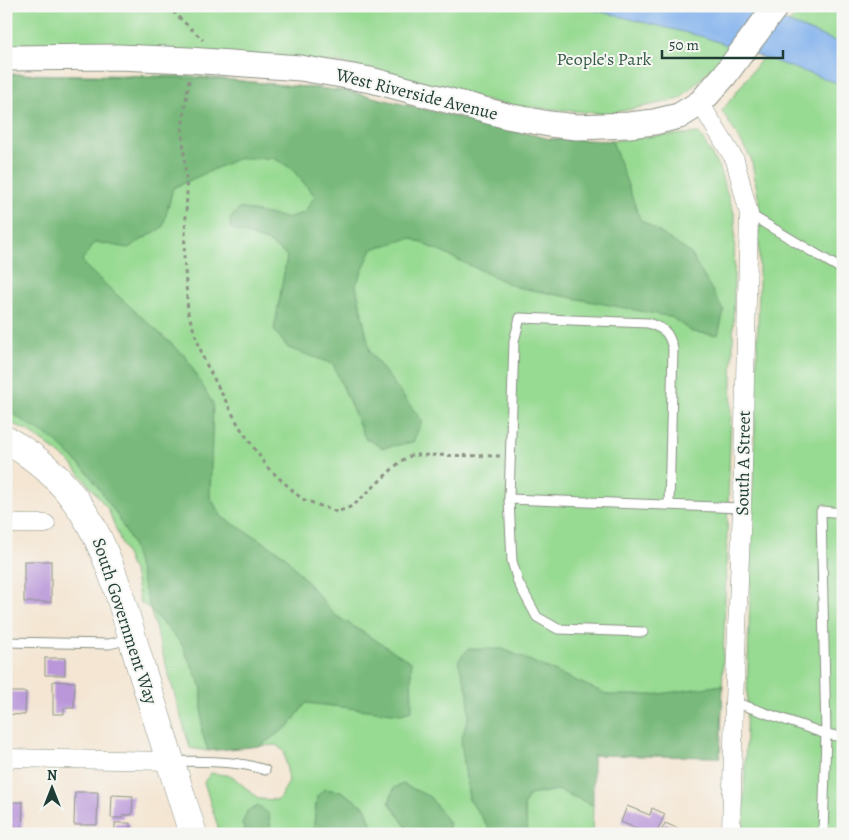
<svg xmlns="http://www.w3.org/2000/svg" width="849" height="840" viewBox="0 0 849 840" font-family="Alegreya,serif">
	<rect width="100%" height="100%" fill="#f6f6f2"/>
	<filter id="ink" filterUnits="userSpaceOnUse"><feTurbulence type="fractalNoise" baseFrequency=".02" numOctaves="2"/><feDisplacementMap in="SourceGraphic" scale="10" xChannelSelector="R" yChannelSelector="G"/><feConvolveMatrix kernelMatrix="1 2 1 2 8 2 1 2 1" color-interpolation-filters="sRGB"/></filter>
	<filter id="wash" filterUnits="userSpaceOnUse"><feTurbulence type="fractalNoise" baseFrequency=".0096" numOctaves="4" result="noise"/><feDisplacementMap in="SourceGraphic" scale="20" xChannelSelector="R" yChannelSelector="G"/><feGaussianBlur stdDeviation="1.12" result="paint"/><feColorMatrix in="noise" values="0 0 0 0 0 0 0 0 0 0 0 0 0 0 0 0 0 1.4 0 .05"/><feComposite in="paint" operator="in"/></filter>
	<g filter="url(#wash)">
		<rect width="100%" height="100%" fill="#f4e6d3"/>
		<!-- green -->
		<g fill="#97da92" stroke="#5b8c63">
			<path d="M6 6H763L738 42 680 99 607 114 506 105 342 63 6 48Z"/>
			<path d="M802 6H843V834H743L759 285V201L751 158 722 111Z"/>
			<path d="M6 74 192 76 347 91 550 139 612 141 655 136 699 133 718 166 735 216 733 348 720 757 463 753 469 799 493 834H450L448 822 389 802 411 834H375L365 807 317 796 313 834H271L269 814 242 824 247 834H220L204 782 211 773 232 776 259 799 278 800 289 782 284 751 276 745 260 746 290 725 152 612 181 643 202 688V732L208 751 190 748 150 609 140 602 135 577 108 509 71 463 29 431 6 421Z"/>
			<path d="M558 790 593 805 592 834H528L524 805 529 795Z"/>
		</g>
		<!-- forest -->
		<g fill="#79ba7c" stroke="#4c7c58">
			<path d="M6 74 219 79 347 91 550 139 612 141 640 219 690 253 724 311 718 335 692 332 671 317 516 287 411 238 372 249 356 285 370 352 422 421 413 442 383 448 365 438 333 364 288 348 274 330 287 256 267 241 231 229 230 219 240 208 286 218 304 213 315 196 291 168 273 158H239L173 188 163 227 128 248 95 242 82 260 85 266 186 357 213 404 210 497 222 517 283 554 335 615 411 662 412 711 401 714 306 703 290 725 260 746 208 751 202 732V688L181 643 150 609 132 543 115 512 88 473 54 440 6 410Z"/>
			<path d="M468 649H503L609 695H652L723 685 720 757 593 755V805L558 790 529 795 524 805 528 834H493L469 799 461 741 469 714 468 692 458 661Z"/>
			<path d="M403 784 430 797 448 822 450 834H411L389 802 394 788Z"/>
			<path d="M324 789 341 791 365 807 375 834H313L317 796Z"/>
			<path d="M259 806 269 814 271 834H247L242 824 247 811Z"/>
		</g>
		<!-- water -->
		<path fill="#83b2ed" stroke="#517890" d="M577 6H746L843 44V85L704 37Z"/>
		<g id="blocks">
			<!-- building -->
			<g fill="#b997d9">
				<rect x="24" y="561" width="27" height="41"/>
				<rect x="45" y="658" width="20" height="17"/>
				<path d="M53 681 75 682 74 708H64V714H53Z"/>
				<path d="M6 692H26L25 715 6 714Z"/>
				<path d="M75 792H98L97 825H74Z"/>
				<path d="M112 795 133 796 132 815H123V818H111Z"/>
				<path d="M6 802H23L22 834H6Z"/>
				<path d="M627 806 650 815 652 808 665 814 656 834H649L621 822Z"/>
				<rect x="115" y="823" width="15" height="11"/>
				<path d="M665 823 686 832 685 834H660Z"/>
			</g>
		</g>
	</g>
	<g filter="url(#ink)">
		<use href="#blocks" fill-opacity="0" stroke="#8a9284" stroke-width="1"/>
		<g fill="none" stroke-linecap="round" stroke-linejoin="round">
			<defs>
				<g id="service">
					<path d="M749 214 843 270"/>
					<path d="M509 499 742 508"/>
					<path d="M643 632 558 629 537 617 518 582 512 561 509 499 514 341 520 318 648 323C665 329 669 332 673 349L669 504"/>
					<path d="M6 642 109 644 130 639"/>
					<path d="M734 702 826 734 843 737"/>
					<path d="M173 761C204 762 236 760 265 770"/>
					<path d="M823 834 826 734 821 511 843 513"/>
				</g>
				<g id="minor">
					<path d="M700 103 735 160 749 214 742 508 734 702 731 834"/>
					<path d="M6 524H46"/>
					<path d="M6 758 170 761"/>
				</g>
				<path id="secondary" d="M6 58 118 57 189 60 300 68 371 80 507 116 549 124 577 127 629 125 654 122 679 116 700 103 724 76 776 6"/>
				<path id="primary" d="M6 440C99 490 114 578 142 671 159 725 176 779 193 834"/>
			</defs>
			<!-- service casing -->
			<use href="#service" stroke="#8a9284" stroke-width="11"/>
			<!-- minor casing -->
			<use href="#minor" stroke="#8a9284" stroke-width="19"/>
			<!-- secondary casing -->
			<use href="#secondary" stroke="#8a9284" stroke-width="27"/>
			<!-- primary casing -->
			<use href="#primary" stroke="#8a9284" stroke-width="29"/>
			<!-- path -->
			<g stroke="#8a9284" stroke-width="3" stroke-dasharray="4 4" stroke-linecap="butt">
				<path d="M167 6 203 40"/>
				<path d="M189 80 182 128 187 193 184 256 188 313 204 360 239 426 267 467 302 499 337 512 353 506 401 461 412 455 500 456"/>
				<path d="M6 415 13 419"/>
			</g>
			<!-- service -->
			<use href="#service" stroke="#fff" stroke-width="9"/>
			<!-- minor -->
			<use href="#minor" stroke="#fff" stroke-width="18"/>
			<!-- secondary -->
			<use href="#secondary" stroke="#fff" stroke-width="25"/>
			<!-- primary -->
			<use href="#primary" stroke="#fff" stroke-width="28"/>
		</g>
	</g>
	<g text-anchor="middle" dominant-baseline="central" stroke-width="4" stroke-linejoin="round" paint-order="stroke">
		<!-- park labels -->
		<g font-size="18" fill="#375c47" stroke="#f6f6f2">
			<text x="604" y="59">People's Park</text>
		</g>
		<!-- street labels -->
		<g font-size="18" fill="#1f3d34" stroke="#f6f6f2">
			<text transform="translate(417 94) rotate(14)">West Riverside Avenue</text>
			<text transform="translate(743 463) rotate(-89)">South A Street</text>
			<text transform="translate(125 621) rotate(72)">South Government Way</text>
		</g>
	</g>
	<!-- margin -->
	<rect width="849" height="840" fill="none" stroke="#f6f6f2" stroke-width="25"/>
	<!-- north arrow -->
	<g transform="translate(52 788)" stroke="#f6f6f2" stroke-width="4" paint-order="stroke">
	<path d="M0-4L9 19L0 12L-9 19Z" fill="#1f3d34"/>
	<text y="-8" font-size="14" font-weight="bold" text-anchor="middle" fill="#1f3d34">N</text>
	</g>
	<!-- scale -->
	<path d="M662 50v8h121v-8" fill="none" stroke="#1f3d34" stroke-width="2.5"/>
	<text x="669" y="50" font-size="15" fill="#1f3d34" stroke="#f6f6f2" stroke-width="4" paint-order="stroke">50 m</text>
</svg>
